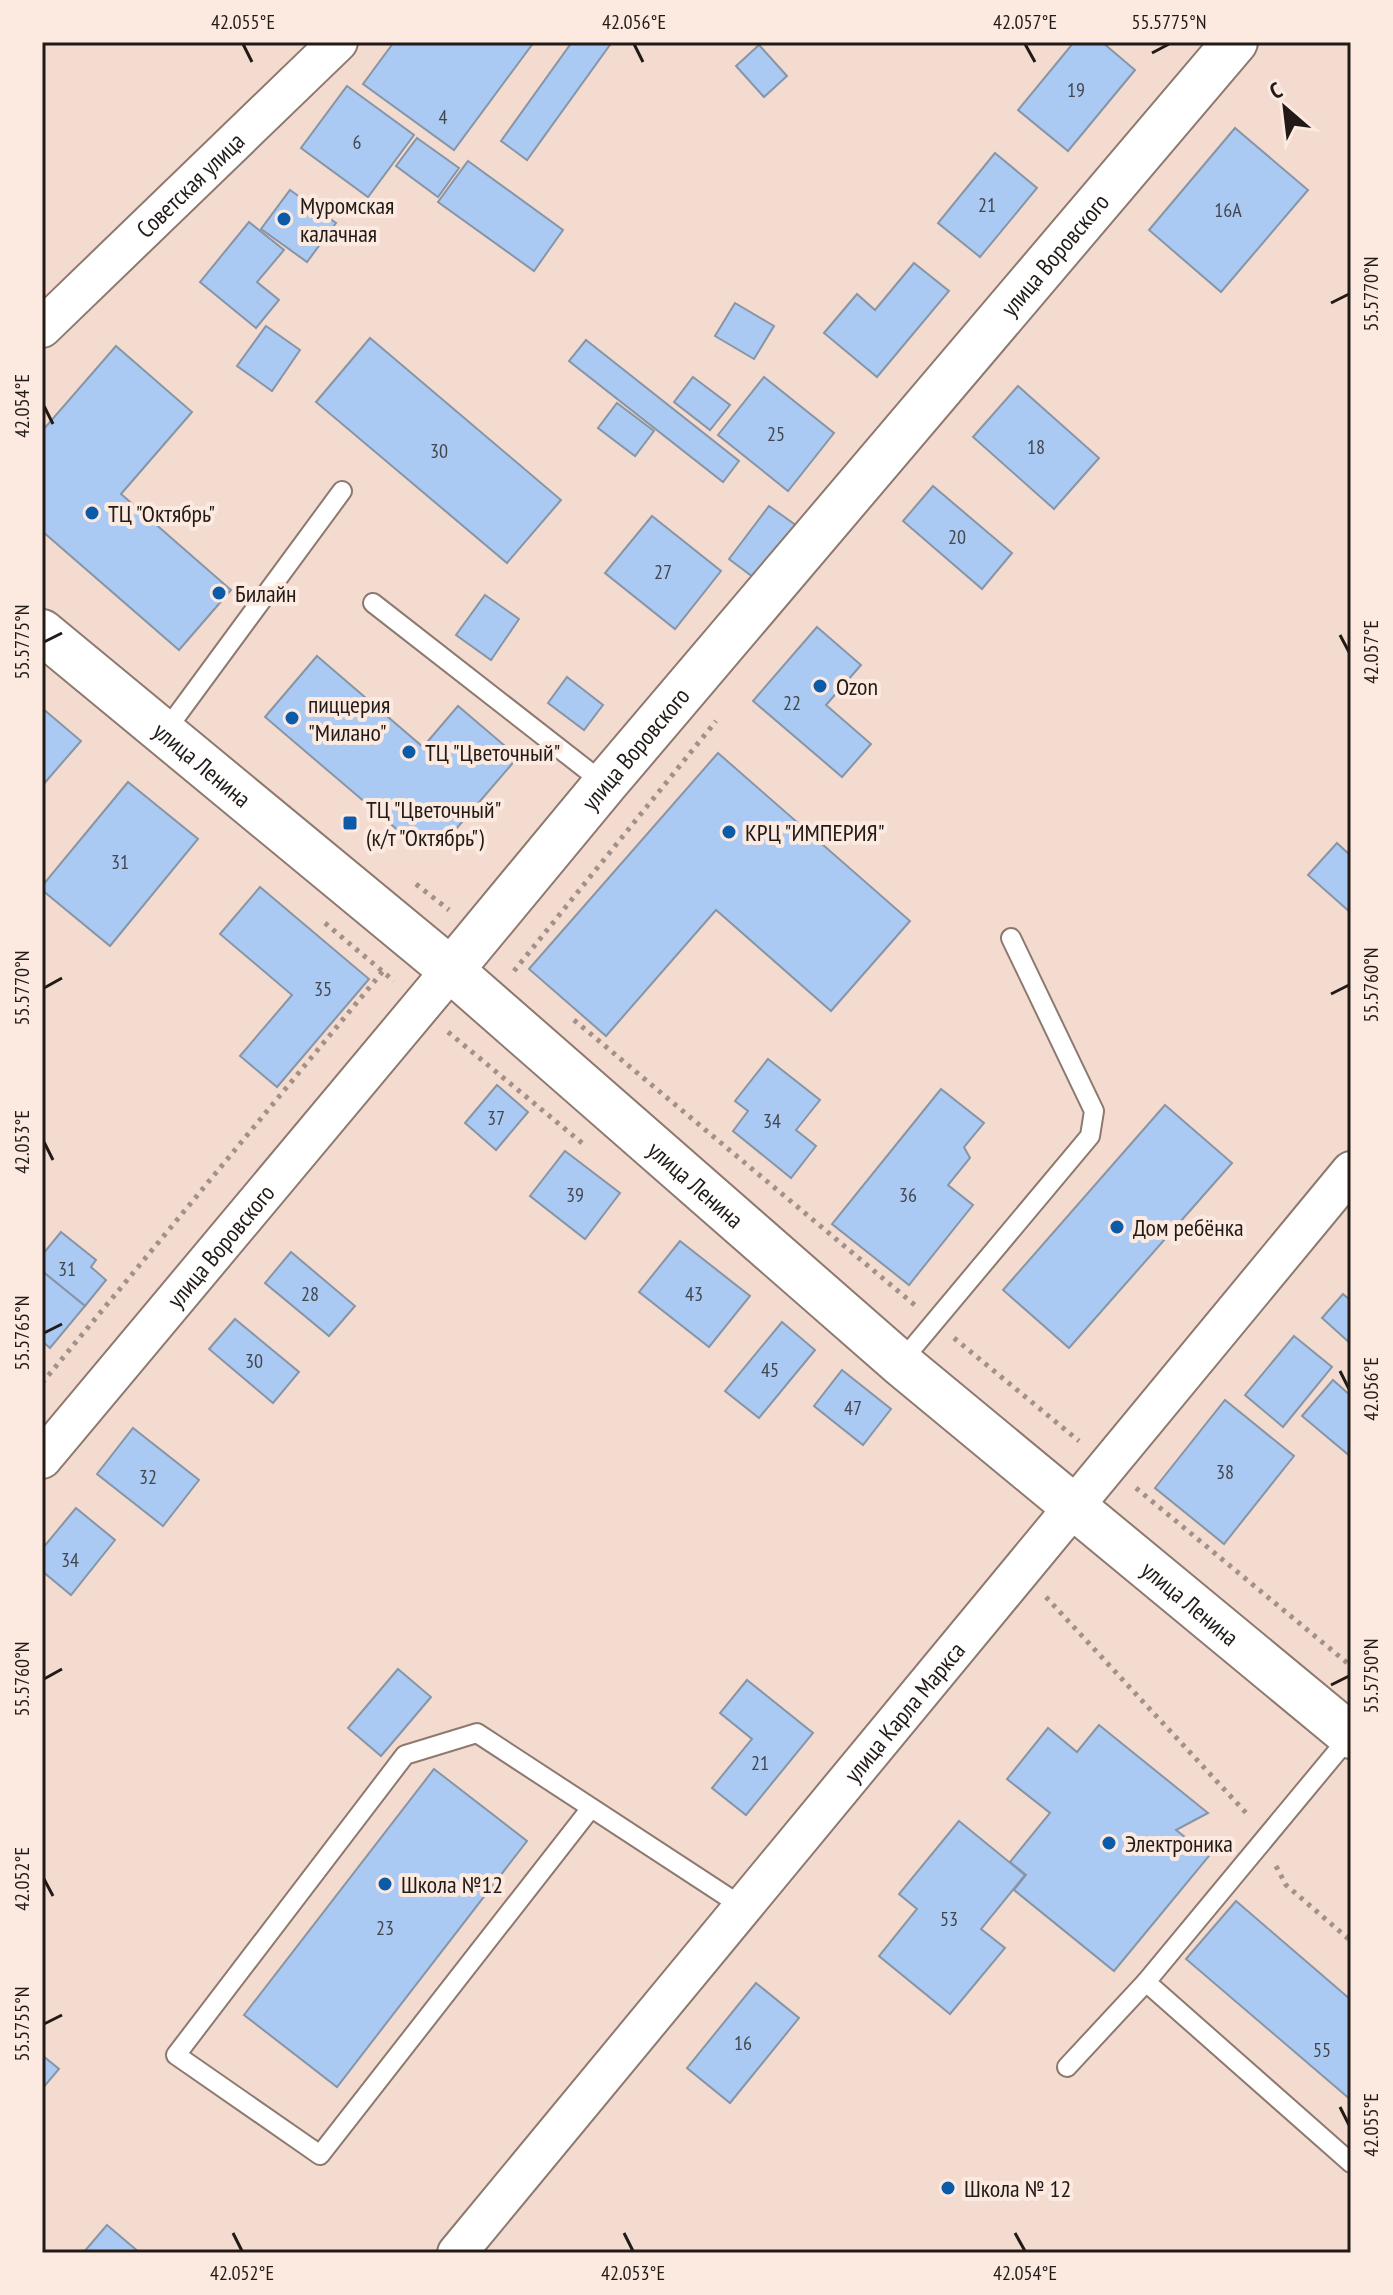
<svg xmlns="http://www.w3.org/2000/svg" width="1393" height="2295" viewBox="0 0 1393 2295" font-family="'PT Sans Narrow',sans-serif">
	<rect width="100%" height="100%" fill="#f3dbd0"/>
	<!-- building -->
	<g fill="#aacaf3" stroke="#8795a6" stroke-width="2">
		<path d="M394 42H534L454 150 363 84Z"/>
		<path d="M572 42H612L527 160 501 141Z"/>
		<path d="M1074 42H1102L1135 70 1068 151 1018 110Z"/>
		<path d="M759 45 787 76 764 97 736 66Z"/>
		<path d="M347 86 414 135 368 197 301 148Z"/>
		<path d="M1235 128 1308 190 1221 292 1149 230Z"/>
		<path d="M417 138 459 168 438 197 396 166Z"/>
		<path d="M995 153 1037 188 980 257 938 223Z"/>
		<path d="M468 161 563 230 534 271 438 202Z"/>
		<path d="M290 190 336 223 307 262 261 229Z"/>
		<path d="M249 222 284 250 257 282 279 300 256 328 200 282Z"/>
		<path d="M914 263 949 291 877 377 824 333 857 294 875 310Z"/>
		<path d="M735 303 774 326 754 359 715 336Z"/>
		<path d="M266 326 300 350 272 391 237 366Z"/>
		<path d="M370 338 561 500 507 563 316 402Z"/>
		<path d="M586 340 739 461 723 482 569 361Z"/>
		<path d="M116 346 192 412 121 494 231 590 179 650 42 531V431Z"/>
		<path d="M693 377 730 405 710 430 674 402Z"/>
		<path d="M764 377 834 433 788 491 718 435Z"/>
		<path d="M1018 386 1099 458 1054 509 973 437Z"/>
		<path d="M617 403 654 431 635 456 598 428Z"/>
		<path d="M933 486 1012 553 982 589 903 521Z"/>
		<path d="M769 506 797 526 757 580 729 559Z"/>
		<path d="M652 516 721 571 675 629 605 573Z"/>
		<path d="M485 595 519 619 491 660 456 635Z"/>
		<path d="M817 627 861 665 826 705 871 744 842 777 753 701Z"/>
		<path d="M317 656 423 747 458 706 518 757 456 829 407 838 265 717Z"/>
		<path d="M567 677 603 705 584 730 548 703Z"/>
		<path d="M42 708 81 741 42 786Z"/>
		<path d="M718 753 910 921 831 1011 716 910 606 1036 529 969Z"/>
		<path d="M128 782 198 839 110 946 42 890V886Z"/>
		<path d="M1337 843 1351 856V913L1308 875Z"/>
		<path d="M260 887 369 979 277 1087 240 1056 292 995 220 934Z"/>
		<path d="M768 1059 820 1100 796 1130 816 1146 791 1178 733 1131 748 1111 735 1101Z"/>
		<path d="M497 1085 528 1112 496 1150 465 1123Z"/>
		<path d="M941 1089 984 1123 964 1147 970 1158 948 1185 973 1205 909 1285 832 1224Z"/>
		<path d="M1165 1105 1232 1163 1069 1348 1003 1290Z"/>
		<path d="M565 1151 620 1193 585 1239 530 1196Z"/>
		<path d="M61 1232 96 1260 91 1267 106 1280 85 1306 42 1271V1255Z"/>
		<path d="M680 1241 750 1296 709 1347 639 1292Z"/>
		<path d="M291 1252 355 1306 329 1336 265 1283Z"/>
		<path d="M42 1271 85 1306 50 1348 42 1341Z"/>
		<path d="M1343 1294 1351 1301V1344L1322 1318Z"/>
		<path d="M235 1319 299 1372 273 1403 209 1349Z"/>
		<path d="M782 1322 815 1350 759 1418 725 1391Z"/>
		<path d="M1294 1336 1332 1367 1283 1427 1245 1395Z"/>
		<path d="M842 1370 891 1409 863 1445 814 1406Z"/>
		<path d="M1333 1380 1351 1396V1457L1302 1416Z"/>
		<path d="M1225 1400 1294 1456 1224 1544 1155 1488Z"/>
		<path d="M133 1428 199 1480 163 1526 97 1474Z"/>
		<path d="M76 1508 115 1540 71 1595 42 1571V1549Z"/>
		<path d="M398 1669 431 1697 381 1756 348 1728Z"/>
		<path d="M747 1680 813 1733 746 1815 712 1788 752 1739 720 1713Z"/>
		<path d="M1099 1725 1208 1813 1176 1830 1209 1856 1114 1971 1014 1890 1026 1875 1010 1862 1050 1813 1007 1779 1048 1728 1077 1752Z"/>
		<path d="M434 1769 527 1841 337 2087 244 2015Z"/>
		<path d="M959 1821 1025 1875 981 1929 1005 1948 950 2014 879 1956 917 1909 899 1894Z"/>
		<path d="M1236 1901 1351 2000V2100L1186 1959Z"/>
		<path d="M756 1983 799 2018 730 2103 687 2068Z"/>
		<path d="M42 2055 59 2069 42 2089Z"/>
		<path d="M107 2225 140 2253H83Z"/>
	</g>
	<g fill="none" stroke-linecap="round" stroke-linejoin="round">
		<defs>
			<g id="lane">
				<path d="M373 603 605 784"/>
				<path d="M164 733 342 491"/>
				<path d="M900 1363 1090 1136 1094 1111 1011 938"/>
				<path d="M1350 1736 1146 1982 1351 2163"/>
				<path d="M591 1808 320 2155 176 2055 405 1755 477 1733 743 1907"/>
				<path d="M1067 2067 1146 1982"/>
			</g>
			<g id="street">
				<path id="s1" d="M42 328 338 42"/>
				<path id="s2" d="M42 1459 451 970"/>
				<path id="s3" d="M457 2253 1351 1171"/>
			</g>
			<g id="secondary">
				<path id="s4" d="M42 632 451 970 900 1363 1351 1736"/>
				<path id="s5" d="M451 970 605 784 1235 42"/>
			</g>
		</defs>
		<!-- lane casing -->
		<use href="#lane" stroke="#8e796f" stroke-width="22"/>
		<!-- street casing -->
		<use href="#street" stroke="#8e796f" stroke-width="42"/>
		<!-- secondary casing -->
		<use href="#secondary" stroke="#8e796f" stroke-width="48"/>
		<!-- path -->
		<g stroke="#a39189" stroke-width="5" stroke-dasharray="4 6" stroke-linecap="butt">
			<path d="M416 884 449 910"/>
			<path d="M325 923 394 981"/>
			<path d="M514 971 716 721"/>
			<path d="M574 1020 916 1306"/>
			<path d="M448 1032 582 1143"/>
			<path d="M954 1338 1079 1441"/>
			<path d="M42 1383 383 971"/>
			<path d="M1136 1488 1351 1666"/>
			<path d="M1046 1597 1248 1815"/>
			<path d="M1276 1866 1286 1885 1351 1941"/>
		</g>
		<!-- lane -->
		<use href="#lane" stroke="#fff" stroke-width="18"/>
		<!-- street -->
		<use href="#street" stroke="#fff" stroke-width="38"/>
		<!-- secondary -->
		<use href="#secondary" stroke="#fff" stroke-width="44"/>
	</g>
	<!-- ticks -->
	<path fill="none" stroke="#221a16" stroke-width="3" d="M243 44 252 62M634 44 643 62M1025 44 1035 62M1152 53 1169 44M1331 303 1349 294M44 406 53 424M1340 635 1349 652M44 642 62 633M44 988 62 978M1331 994 1349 985M44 1142 53 1160M44 1333 62 1324M1340 1371 1349 1389M44 1679 62 1669M1331 1685 1349 1676M44 1879 53 1896M44 2024 62 2015M1340 2107 1349 2125M233 2233 242 2251M624 2233 633 2251M1015 2233 1025 2251"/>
	<!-- markers -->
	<g fill="#0c5ba9" stroke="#fce9e0" stroke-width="3">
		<circle cx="284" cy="219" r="8"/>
		<circle cx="92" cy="513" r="8"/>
		<circle cx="219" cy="593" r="8"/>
		<circle cx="820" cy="686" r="8"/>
		<circle cx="292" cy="718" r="8"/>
		<circle cx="409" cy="752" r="8"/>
		<rect x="342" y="815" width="16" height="16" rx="4"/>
		<circle cx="729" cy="832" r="8"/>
		<circle cx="1117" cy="1227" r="8"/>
		<circle cx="1109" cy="1843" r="8"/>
		<circle cx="385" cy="1884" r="8"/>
		<circle cx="948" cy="2188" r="8"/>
	</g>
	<g text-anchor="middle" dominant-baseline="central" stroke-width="8" stroke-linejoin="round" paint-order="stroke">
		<!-- number labels -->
		<g font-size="20" fill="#44464d">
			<text x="1076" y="90">19</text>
			<text x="443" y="117">4</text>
			<text x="357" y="142">6</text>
			<text x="987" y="205">21</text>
			<text x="1228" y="210">16А</text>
			<text x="776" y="434">25</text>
			<text x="1036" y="447">18</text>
			<text x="439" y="451">30</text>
			<text x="957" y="537">20</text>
			<text x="663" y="572">27</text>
			<text x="792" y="703">22</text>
			<text x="120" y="862">31</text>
			<text x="323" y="989">35</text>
			<text x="496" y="1118">37</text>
			<text x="772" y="1121">34</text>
			<text x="575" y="1195">39</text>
			<text x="908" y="1195">36</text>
			<text x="67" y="1269">31</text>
			<text x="310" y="1294">28</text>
			<text x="694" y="1294">43</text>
			<text x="254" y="1361">30</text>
			<text x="770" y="1370">45</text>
			<text x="853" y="1408">47</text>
			<text x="1225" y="1472">38</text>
			<text x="148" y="1477">32</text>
			<text x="70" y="1560">34</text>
			<text x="760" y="1763">21</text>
			<text x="949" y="1919">53</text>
			<text x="385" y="1928">23</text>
			<text x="743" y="2043">16</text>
			<text x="1322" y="2050">55</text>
		</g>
		<!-- street labels -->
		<g font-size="24" fill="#221a16" stroke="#fce9e0">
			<text stroke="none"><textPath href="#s1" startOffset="206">Советская улица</textPath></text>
			<text stroke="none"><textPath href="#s5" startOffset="936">улица Воровского</textPath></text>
			<text stroke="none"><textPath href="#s5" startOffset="288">улица Воровского</textPath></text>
			<text stroke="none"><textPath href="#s4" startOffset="208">улица Ленина</textPath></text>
			<text stroke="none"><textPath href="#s4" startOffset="856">улица Ленина</textPath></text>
			<text stroke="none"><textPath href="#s2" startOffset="278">улица Воровского</textPath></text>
			<text stroke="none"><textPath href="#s4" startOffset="1504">улица Ленина</textPath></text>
			<text stroke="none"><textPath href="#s3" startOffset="702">улица Карла Маркса</textPath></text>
		</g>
		<!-- poi labels -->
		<g font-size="24" fill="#221a16" stroke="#fce9e0" text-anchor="start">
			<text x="300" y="205">Муромская<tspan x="300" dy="28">калачная</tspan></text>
			<text x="108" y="513">ТЦ "Октябрь"</text>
			<text x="235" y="593">Билайн</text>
			<text x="836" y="686">Ozon</text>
			<text x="308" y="704">пиццерия<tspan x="308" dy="28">"Милано"</tspan></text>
			<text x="425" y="752">ТЦ "Цветочный"</text>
			<text x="366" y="809">ТЦ "Цветочный"<tspan x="366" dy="28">(к/т "Октябрь")</tspan></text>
			<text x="745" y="832">КРЦ "ИМПЕРИЯ"</text>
			<text x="1133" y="1227">Дом ребёнка</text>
			<text x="1125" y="1843">Электроника</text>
			<text x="401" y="1884">Школа №12</text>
			<text x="964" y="2188">Школа № 12</text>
		</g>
	</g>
	<!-- border -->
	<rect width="1393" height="2295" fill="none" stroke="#fce9e0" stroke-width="88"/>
	<!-- north arrow -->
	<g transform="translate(1285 108) rotate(332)" stroke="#fce9e0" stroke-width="6" paint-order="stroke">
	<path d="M0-6L14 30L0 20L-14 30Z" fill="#221a16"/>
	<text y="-12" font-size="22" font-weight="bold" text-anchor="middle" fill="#221a16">С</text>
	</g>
	<rect x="44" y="44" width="1305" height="2207" fill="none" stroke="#221a16" stroke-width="3"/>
	<g font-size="20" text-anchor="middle" fill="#221a16">
		<text x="243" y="29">42.055°E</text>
		<text x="634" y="29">42.056°E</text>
		<text x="1025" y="29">42.057°E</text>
		<text x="1169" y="29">55.5775°N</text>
		<text transform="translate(1371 294) rotate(-90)" y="7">55.5770°N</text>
		<text transform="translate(22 406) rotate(-90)" y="7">42.054°E</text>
		<text transform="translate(22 642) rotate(-90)" y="7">55.5775°N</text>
		<text transform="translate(1371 652) rotate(-90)" y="7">42.057°E</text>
		<text transform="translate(1371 985) rotate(-90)" y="7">55.5760°N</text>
		<text transform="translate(22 988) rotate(-90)" y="7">55.5770°N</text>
		<text transform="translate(22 1142) rotate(-90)" y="7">42.053°E</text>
		<text transform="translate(22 1333) rotate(-90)" y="7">55.5765°N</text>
		<text transform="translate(1371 1389) rotate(-90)" y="7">42.056°E</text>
		<text transform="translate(1371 1676) rotate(-90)" y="7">55.5750°N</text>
		<text transform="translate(22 1679) rotate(-90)" y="7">55.5760°N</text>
		<text transform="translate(22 1879) rotate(-90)" y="7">42.052°E</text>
		<text transform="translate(22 2024) rotate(-90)" y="7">55.5755°N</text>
		<text transform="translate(1371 2125) rotate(-90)" y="7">42.055°E</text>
		<text x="242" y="2280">42.052°E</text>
		<text x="633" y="2280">42.053°E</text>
		<text x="1025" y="2280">42.054°E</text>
	</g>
</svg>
